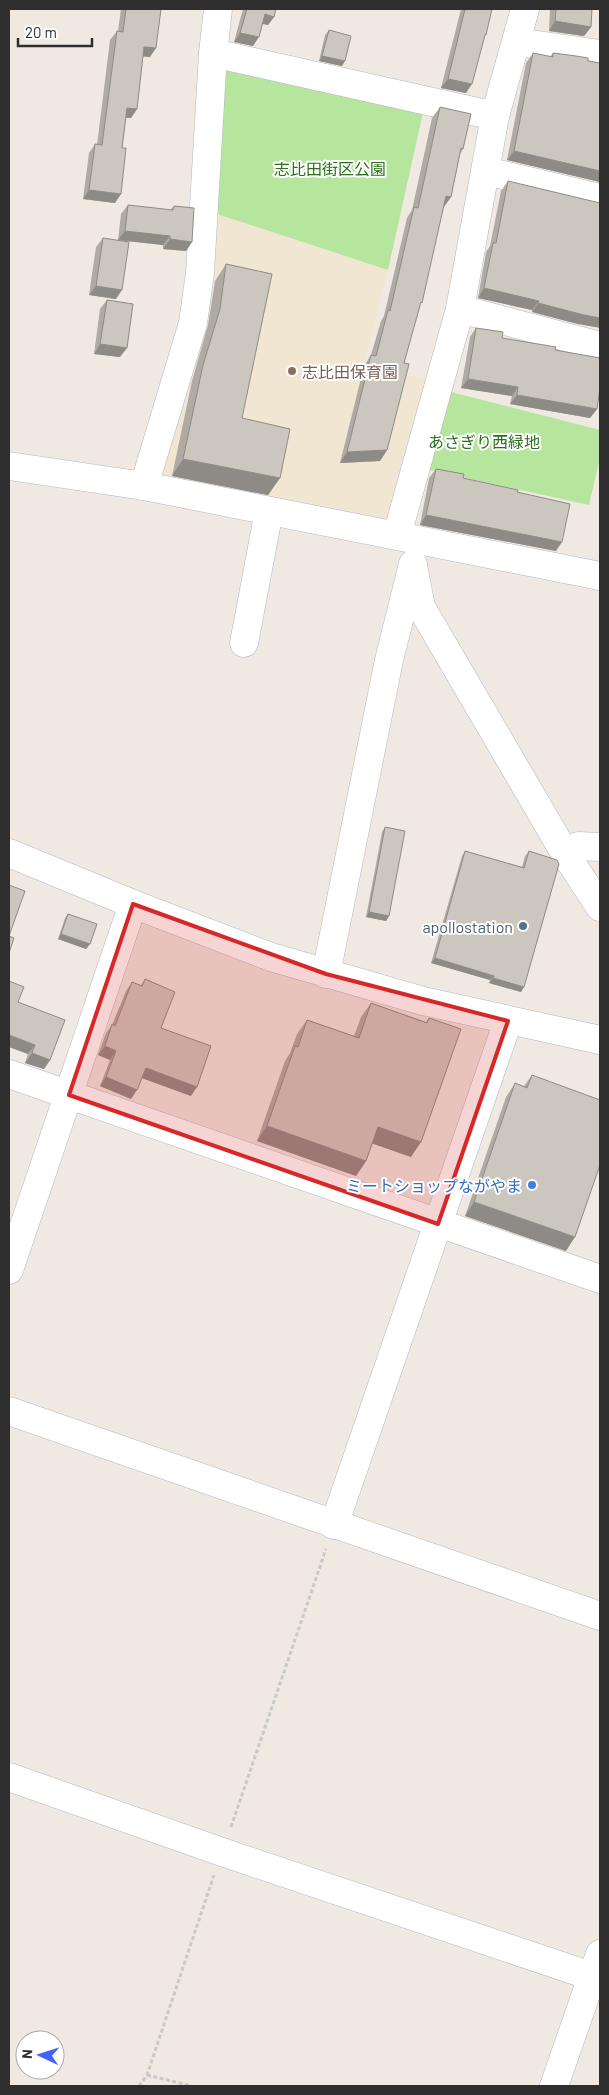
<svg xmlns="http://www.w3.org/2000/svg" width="609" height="2095" viewBox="0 0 609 2095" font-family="Barlow,'Noto Sans JP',sans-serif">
	<rect width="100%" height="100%" fill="#efe9e1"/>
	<!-- education -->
	<path fill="#f0e6d1" d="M211 212 388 270 365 361 430 382 384 526 156 480Z"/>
	<!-- green -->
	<g fill="#b6e59e">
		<path d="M228 64 424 108 388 270 211 212 218 69Z"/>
		<path d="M451 392 600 430V458L589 505 425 469Z"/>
	</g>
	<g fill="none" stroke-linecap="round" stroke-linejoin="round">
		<defs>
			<g id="minor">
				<path d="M517 42 600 54"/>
				<path d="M213 53 495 116"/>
				<path d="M486 171 600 198"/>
				<path d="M460 309 600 346"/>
				<path d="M9 466 144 486 600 576"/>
				<path d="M144 486 193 323 200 273 213 53 218 9"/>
				<path d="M397 535 460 309 495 116 525 9"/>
				<path d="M414 571 421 607 566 855 600 907"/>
				<path d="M244 643 269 511"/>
				<path d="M9 853 133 904 271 957 423 1001 600 1040"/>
				<path d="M566 855 578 846 600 847"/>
				<path d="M326 974 389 660 413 564"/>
				<path d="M9 1074 600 1279"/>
				<path d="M9 1270 133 904"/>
				<path d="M9 1411 600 1616"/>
				<path d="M334 1525 508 1021"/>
				<path d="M9 1777 222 1852 600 1979"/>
				<path d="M554 2086 600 1954"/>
			</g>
		</defs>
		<!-- minor casing -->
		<use href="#minor" stroke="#b4b7c1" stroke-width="29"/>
		<!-- path -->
		<g stroke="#c9c9c9" stroke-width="3" stroke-dasharray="4 2.5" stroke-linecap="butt">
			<path d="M231 1827 326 1549"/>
			<path d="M147 2075 192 2086"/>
			<path d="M139 2086 147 2075 214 1875"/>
		</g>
		<!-- minor -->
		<use href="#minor" stroke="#fff" stroke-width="28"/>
	</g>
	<!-- wall -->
	<g fill="#afaba4">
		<path d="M121 9H161L150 57 143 56 137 109 131 118H126L115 203 83 199 89 153 95 144 97 145 110 40 117 31H118Z"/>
		<path d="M243 9H276L274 17 268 25 263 24 253 46 234 42Z"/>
		<path d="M461 9H492L483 40 466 93 441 88Z"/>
		<path d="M550 9H592L591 27 584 36 549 31Z"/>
		<path d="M329 30 342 66 319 61 325 35Z"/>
		<path d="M533 53 550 57 553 53 600 63V182L507 160 526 63Z"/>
		<path d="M440 107 463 149 460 154 451 197 443 208 419 307 404 363 387 450 380 461 340 463 364 366 371 355 381 321 384 316 407 218 412 210 432 118Z"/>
		<path d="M508 181 578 324 532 312V310L478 298 486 252 490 246 501 191Z"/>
		<path d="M128 205 170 210 174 206 192 242 186 251 163 249V245L118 240 121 214Z"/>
		<path d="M103 238 116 299 89 295 96 247Z"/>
		<path d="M226 264 242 418 280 478 268 495 172 476 192 381 208 325 215 281Z"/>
		<path d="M107 300 120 357 94 354 100 309Z"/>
		<path d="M476 328 502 338 555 350 597 409 590 418 510 404 512 396 461 388 470 337Z"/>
		<path d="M436 469 463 478 517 492 556 551 420 525 429 478Z"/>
		<path d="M385 827 389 916 386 921 366 917 382 832Z"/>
		<path d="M465 851 522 867 525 856 529 851 521 992 489 983 490 980 431 963 462 856Z"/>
		<path d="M68 914 90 944 86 949 58 939 65 918Z"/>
		<path d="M145 979 161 1028 191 1096 142 1078 131 1099 100 1086 110 1060 98 1055 106 1033 112 1025 126 991 132 982 141 985Z"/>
		<path d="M9 981 18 1002 50 1060 44 1069 25 1063 28 1054 9 1047Z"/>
		<path d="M371 1003 426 1022 429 1018 411 1157 372 1143 366 1161 356 1176 257 1141 285 1061 290 1053 297 1034 307 1020 354 1036 361 1017Z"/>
		<path d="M532 1075 566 1251 465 1216 506 1097 515 1083 524 1086Z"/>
	</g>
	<!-- shaded-wall -->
	<g fill="#8e8b86">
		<path d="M265 14 274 17 268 25 259 23Z"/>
		<path d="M555 21 591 27 584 36 549 31Z"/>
		<path d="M240 33 259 37 253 46 234 42Z"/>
		<path d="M144 47 156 48 150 57 138 56Z"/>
		<path d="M322 56 345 61 342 66 319 61Z"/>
		<path d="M448 79 472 84 466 93 441 88Z"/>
		<path d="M127 108 137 109 131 118 120 117Z"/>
		<path d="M514 151 600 171V182L507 160Z"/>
		<path d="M89 190 121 194 115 203 83 199Z"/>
		<path d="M446 196 451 197 443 208Z"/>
		<path d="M125 231 170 236 163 245 118 240Z"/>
		<path d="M170 239 192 242 186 251 163 249Z"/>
		<path d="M96 286 122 290 116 299 89 295Z"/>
		<path d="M484 288 539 301 532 310 478 298Z"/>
		<path d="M538 303 600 318V328L578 324 532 312Z"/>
		<path d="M100 344 127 348 120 357 94 354Z"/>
		<path d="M468 379 518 387 512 396 461 388Z"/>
		<path d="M517 395 597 409 590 418 510 404Z"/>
		<path d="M387 450 380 461 340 463 347 452Z"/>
		<path d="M183 459 280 478 268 495 172 476Z"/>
		<path d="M426 515 562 542 556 551 420 525Z"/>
		<path d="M369 912 389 916 386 921 366 917Z"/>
		<path d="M61 934 90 944 86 949 58 939Z"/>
		<path d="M435 958 494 976 490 980 431 963Z"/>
		<path d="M493 978 524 987 521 992 489 983Z"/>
		<path d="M9 1035 35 1045 28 1054 9 1047Z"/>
		<path d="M105 1046 116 1051 110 1060 98 1055Z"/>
		<path d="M32 1053 50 1060 44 1069 25 1063Z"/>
		<path d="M146 1068 197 1087 191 1096 139 1077Z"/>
		<path d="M106 1077 137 1090 131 1099 100 1086Z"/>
		<path d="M267 1126 366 1161 356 1176 257 1141Z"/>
		<path d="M378 1127 421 1142 411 1157 368 1142Z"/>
		<path d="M474 1202 575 1237 566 1251 465 1216Z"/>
	</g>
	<!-- building -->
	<g fill="#cbc7bf" stroke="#8e8b86">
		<path d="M126 9H161L156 48 144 47 137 109 127 108 122 148H126L121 194 89 190 95 144 102 145 117 31 123 32Z"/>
		<path d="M247 9H276L274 17 265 14 259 37 240 33Z"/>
		<path d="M465 9H492L486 35H485L472 84 448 79Z"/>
		<path d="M556 9H592L591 27 555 21Z"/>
		<path d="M329 30 351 36 345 61 322 56Z"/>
		<path d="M533 53 553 57V53L576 56 588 58V61L600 63V171L514 151Z"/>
		<path d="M440 107 471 114 463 149 461 148 451 197 446 196 422 303 421 302 404 363 409 364 387 450 347 452 371 355 376 356 388 310 390 311 414 207 418 208Z"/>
		<path d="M508 181 600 203V318L584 315 538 303 539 301 484 288 493 243H496Z"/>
		<path d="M128 205 173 210 174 206 194 208 192 242 170 239V236L125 231Z"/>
		<path d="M103 238 129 242 122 290 96 286Z"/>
		<path d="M226 264 272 274 242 418 290 429 280 478 183 459 203 365 220 309Z"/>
		<path d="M107 300 133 304 127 348 100 344Z"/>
		<path d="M476 328 503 332 502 338 556 347 555 350 600 358V388L597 409 517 395 518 387 468 379Z"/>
		<path d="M436 469 464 474 463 478 518 490 517 492 570 504 562 542 426 515Z"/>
		<path d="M385 827 405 831 389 916 369 912Z"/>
		<path d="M465 851 524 868 529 851 557 860 559 864 524 987 493 978 494 976 435 958Z"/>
		<path d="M9 885 25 891 9 936Z"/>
		<path d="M68 914 97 924 90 944 61 934Z"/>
		<path d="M9 936 14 938 9 953Z"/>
		<path d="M145 979 175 992 161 1028 211 1046 197 1087 146 1068 137 1090 106 1077 116 1051 105 1046 112 1024 115 1026 132 982 142 986Z"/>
		<path d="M9 981 24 987 18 1002 65 1020 50 1060 32 1053 35 1045 9 1035Z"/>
		<path d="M371 1003 427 1023 429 1018 461 1029 421 1142 378 1127 366 1161 267 1126 295 1046 298 1047 307 1020 359 1038Z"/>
		<path d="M532 1075 600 1100V1165L575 1237 474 1202 515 1083 527 1088Z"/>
	</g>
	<!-- marked area -->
	<path fill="#d62828" fill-opacity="0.2" stroke="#d62828" stroke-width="4" stroke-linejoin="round" d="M133 904 326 974 508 1021 438 1224 69 1095Z"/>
	<!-- markers -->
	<circle fill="#8d6e63" stroke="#fff" stroke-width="2" cx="292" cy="371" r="5"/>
	<circle fill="#5c6f8a" stroke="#fff" stroke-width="2" cx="523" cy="926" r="5"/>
	<circle fill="#3f7fe0" stroke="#fff" stroke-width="2" cx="532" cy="1185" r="5"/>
	<g text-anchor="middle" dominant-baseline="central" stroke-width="4" stroke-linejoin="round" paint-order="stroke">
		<!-- park labels -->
		<g font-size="16" fill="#2c6e1b" stroke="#fff">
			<text x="330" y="168">志比田街区公園</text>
			<text x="484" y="441">あさぎり西緑地</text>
		</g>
		<!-- education labels -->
		<g font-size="16" fill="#785e54" stroke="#fff" text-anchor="start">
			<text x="302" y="371">志比田保育園</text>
		</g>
		<!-- service labels -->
		<g font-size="16" fill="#4e5e75" stroke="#fff" text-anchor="end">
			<text x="513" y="926">apollostation</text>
		</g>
		<!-- shop labels -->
		<g font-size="16" fill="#366cbe" stroke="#fff" text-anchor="end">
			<text x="522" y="1185">ミートショップながやま</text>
		</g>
	</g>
	<!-- border -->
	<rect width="609" height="2095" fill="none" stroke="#2e2e2e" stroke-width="20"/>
	<!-- north arrow -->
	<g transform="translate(40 2055) rotate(274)"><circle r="24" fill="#ffffff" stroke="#ababab"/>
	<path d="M0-4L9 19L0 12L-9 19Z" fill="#4264fb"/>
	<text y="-8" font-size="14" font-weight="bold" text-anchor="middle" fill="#2e2e2e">N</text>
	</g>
	<!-- scale -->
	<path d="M18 38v8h74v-8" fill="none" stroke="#2e2e2e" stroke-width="2.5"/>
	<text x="25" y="38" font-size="15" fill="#2e2e2e" stroke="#ffffff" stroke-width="4" paint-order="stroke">20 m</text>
</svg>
